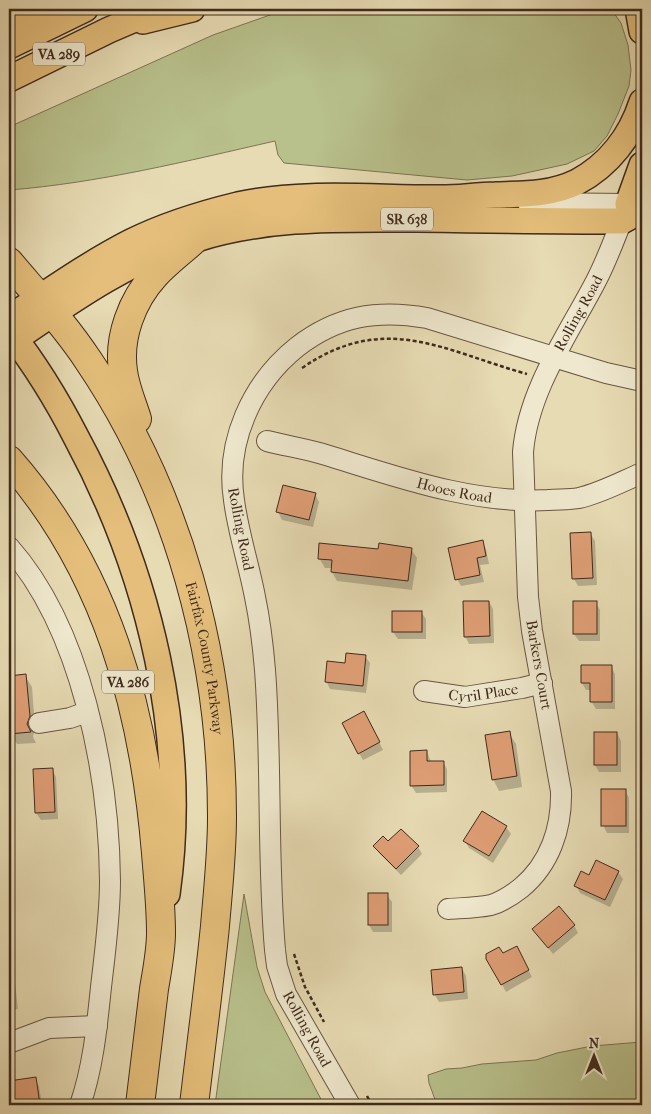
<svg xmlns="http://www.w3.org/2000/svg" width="651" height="1114" viewBox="0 0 651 1114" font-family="'IM FELL French Canon',serif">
	<rect width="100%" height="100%" fill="#e7dbb3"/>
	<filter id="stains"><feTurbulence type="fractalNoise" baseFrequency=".004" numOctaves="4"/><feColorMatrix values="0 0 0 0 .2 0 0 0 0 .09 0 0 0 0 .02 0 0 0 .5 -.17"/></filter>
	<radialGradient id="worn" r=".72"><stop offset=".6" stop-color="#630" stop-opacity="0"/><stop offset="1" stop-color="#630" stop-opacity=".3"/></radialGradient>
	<!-- green -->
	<g fill="#b8c08b" stroke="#7c7554">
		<path d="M287 9H611L621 23 628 45 631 70 629 86 618 114 607 136 594 151 567 164 512 176 467 180 284 163 278 155 275 141C187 161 99 183 9 190V127L213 35Z"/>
		<path d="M244 894 257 967 265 992 324 1105H215Z"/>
		<path d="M642 1042V1105H437L429 1083 428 1075 446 1069 462 1068 482 1064 536 1060 557 1053 592 1046Z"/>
	</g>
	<!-- shadow -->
	<g fill="#0003">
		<path d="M315 494 319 502 313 527 282 520 278 512Z"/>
		<path d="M590 533 595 541 597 585 578 586 574 579Z"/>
		<path d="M482 542 486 549 489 564 480 565 484 582 461 586 457 579Z"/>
		<path d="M411 549 417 558 412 590 337 581 332 572V568H325L319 558 379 550Z"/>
		<path d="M489 602 493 609 494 643 469 644 465 636Z"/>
		<path d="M596 603 600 610V641H579L574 634Z"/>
		<path d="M421 612 426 619V639H398L393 632Z"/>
		<path d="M365 656 370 663 366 693 330 689 326 681 346 664Z"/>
		<path d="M611 666 615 674V709H596L591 701V690H586L582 683Z"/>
		<path d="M25 676 32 687 35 728 33 737 36 743 17 744 10 733 9 677Z"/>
		<path d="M368 720 383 750 363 760 359 753Z"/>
		<path d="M509 733 516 744 522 787 499 791 493 779Z"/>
		<path d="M617 733 621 741V772H599L595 765Z"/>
		<path d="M427 752 431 762H443L447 769V792L416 793 411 785Z"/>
		<path d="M52 769 56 777 58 819 41 820 36 813Z"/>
		<path d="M625 790 629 798V833H607L603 825Z"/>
		<path d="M482 812 506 827 511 834 493 863 469 848 465 841Z"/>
		<path d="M388 843 418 847 422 854 401 875 379 853 375 846Z"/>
		<path d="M618 872 623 879 610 907 580 893 576 886 590 876Z"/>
		<path d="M387 895 392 902V932H373L369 925Z"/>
		<path d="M574 925 578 933 553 954 534 930Z"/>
		<path d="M9 929 18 1009 9 1010Z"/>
		<path d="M516 947 532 977 506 992 488 958 502 955Z"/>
		<path d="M462 968 466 976 468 999 439 1002 435 995Z"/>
		<path d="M35 1079 39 1086 42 1105H9V1083Z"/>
	</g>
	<!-- building -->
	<g fill="#e09f76" stroke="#3f2a1c">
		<path d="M283 485 316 493 309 520 276 512Z"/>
		<path d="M591 532 593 578 572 579 570 533Z"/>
		<path d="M483 540 486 556 477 558 480 575 455 580 448 548Z"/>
		<path d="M319 543 378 549 379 543 412 548 408 581 331 572 332 560 318 559Z"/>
		<path d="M463 601H489L490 636 464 637Z"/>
		<rect x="573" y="601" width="24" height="33"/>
		<rect x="392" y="611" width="30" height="21"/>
		<path d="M346 653 366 655 363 686 325 682 327 661 345 663Z"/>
		<path d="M581 665H612V702H590V683H581Z"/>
		<path d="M26 674 30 716 27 724 31 732 9 734V676Z"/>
		<path d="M364 711 380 742 358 754 342 723Z"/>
		<path d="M510 731 517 776 492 780 485 735Z"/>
		<rect x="594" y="732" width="23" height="33"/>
		<path d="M427 750V761H444V785L410 786V751Z"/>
		<path d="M53 768 55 812 35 813 33 769Z"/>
		<rect x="601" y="789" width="25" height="37"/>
		<path d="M482 811 507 826 489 856 463 841Z"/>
		<path d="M401 829 419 846 396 869 373 846 383 836 388 841Z"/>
		<path d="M596 860 619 871 605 900 574 886 581 871 589 875Z"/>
		<rect x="368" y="893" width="20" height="32"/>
		<path d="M559 906 575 925 548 948 532 929Z"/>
		<path d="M517 946 529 970 501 985 486 959V954L499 947 503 953Z"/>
		<path d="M462 967 464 992 433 995 431 970Z"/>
		<path d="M36 1077 40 1105H9V1081Z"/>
	</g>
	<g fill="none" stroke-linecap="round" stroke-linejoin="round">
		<defs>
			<g id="minor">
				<path id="s1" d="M267 441C286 446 307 449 326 455 398 477 472 504 548 500 558 499 569 500 579 498 601 493 621 482 642 473"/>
				<path d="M9 547C82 629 109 774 110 881 110 916 105 952 101 987 97 1026 93 1068 80 1105"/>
				<path id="s2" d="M424 691 465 697 522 688 542 683"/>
				<path d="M39 723 70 718 87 712"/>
				<path id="s3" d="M448 909C462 908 477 908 491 905 501 902 512 895 521 888 550 864 562 828 561 791L532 631 528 597 523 452C528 390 568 335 596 281 609 256 618 230 628 204L528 203"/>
				<path d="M9 1043 49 1028 97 1026"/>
				<path d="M350 1105 286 994 277 966 275 950C267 857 272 763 265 670 263 646 260 621 255 597 249 565 238 532 234 500 225 442 252 383 297 347 337 316 377 309 427 318L606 373 642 381"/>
			</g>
			<g id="major">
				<path d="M639 14 642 31"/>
				<path d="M143 21 192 9"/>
				<path d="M9 46 85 9"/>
				<path d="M9 79 109 30 158 9"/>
				<path d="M628 204 642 165"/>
				<path d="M9 318C49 292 88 264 131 242 165 225 201 214 238 205 302 191 370 198 435 198 455 199 475 195 495 195 524 194 550 195 577 182 609 165 631 136 642 102"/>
				<path d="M9 331C35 364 57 400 76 437 150 574 189 738 167 894"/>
				<path d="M15 339C72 300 130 259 196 239 270 216 341 219 417 219 485 220 553 221 622 221L642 210"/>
			</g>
			<g id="highway">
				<path d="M9 23 37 9"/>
				<path id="s4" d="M9 262C36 294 65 325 88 360 179 494 222 656 222 817 222 854 218 890 215 926 209 986 201 1045 194 1105"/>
				<path d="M137 419C132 403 125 387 123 371 118 337 132 300 155 275 167 262 182 251 195 239"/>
				<path d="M9 460C107 571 144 709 156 853 158 879 161 906 161 933 161 951 157 971 154 989 149 1028 145 1066 140 1105"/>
			</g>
		</defs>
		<!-- minor casing -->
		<use href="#minor" stroke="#695642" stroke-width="22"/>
		<!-- major casing -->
		<use href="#major" stroke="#3f2a1c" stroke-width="28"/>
		<!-- highway casing -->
		<use href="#highway" stroke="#3f2a1c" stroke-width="30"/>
		<!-- path -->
		<g stroke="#3f2a1c" stroke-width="2.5" stroke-dasharray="4 2.5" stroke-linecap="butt">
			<path d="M302 368C385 311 444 351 527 374"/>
			<path d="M294 954 305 987 324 1022"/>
			<path d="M367 1096 372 1105"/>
		</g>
		<!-- minor -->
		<use href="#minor" stroke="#efe8ce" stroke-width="20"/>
		<!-- major -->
		<use href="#major" stroke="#e4be7a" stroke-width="25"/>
		<!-- highway -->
		<use href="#highway" stroke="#e4be7a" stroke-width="28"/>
	</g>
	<g text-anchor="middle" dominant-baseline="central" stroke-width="4" stroke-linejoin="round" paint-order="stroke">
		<!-- shield labels -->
		<g fill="#efe8ce" stroke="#746351" stroke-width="1">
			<rect x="33" y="42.5" width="52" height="23" rx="4"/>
			<rect x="381" y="207.5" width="52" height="23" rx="4"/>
			<rect x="102" y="670.5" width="52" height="23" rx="4"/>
		</g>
		<g font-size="14" font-weight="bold" fill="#3f2a1c">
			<text x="59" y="54">VA 289</text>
			<text x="407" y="219">SR 638</text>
			<text x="128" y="682">VA 286</text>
		</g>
		<!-- street labels -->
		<g font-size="15" fill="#3f2a1c" stroke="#efe8ce">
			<text stroke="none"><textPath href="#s3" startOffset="679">Rolling Road</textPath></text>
			<text stroke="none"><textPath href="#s1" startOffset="194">Hooes Road</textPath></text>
			<text transform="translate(241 529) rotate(79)">Rolling Road</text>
			<text stroke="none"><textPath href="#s4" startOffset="449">Fairfax County Parkway</textPath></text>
			<text transform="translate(539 665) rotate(80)">Barkers Court</text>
			<text stroke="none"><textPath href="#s2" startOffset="60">Cyril Place</textPath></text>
			<text transform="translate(307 1029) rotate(61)">Rolling Road</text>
		</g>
	</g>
	<!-- margin -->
	<rect width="651" height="1114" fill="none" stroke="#e7dbb3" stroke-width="30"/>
	<rect x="10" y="10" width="631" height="1094" fill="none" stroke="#3f2a1c" stroke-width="2.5"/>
	<rect x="15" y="15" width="621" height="1084" fill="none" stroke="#3f2a1c"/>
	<!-- north arrow -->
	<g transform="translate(594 1056)" stroke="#efe8ce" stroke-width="4" paint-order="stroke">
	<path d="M0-4L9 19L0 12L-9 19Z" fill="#3f2a1c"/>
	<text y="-8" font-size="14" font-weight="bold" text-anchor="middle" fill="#3f2a1c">N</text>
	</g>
	<rect width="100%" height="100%" filter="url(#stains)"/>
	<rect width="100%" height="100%" fill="url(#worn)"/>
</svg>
